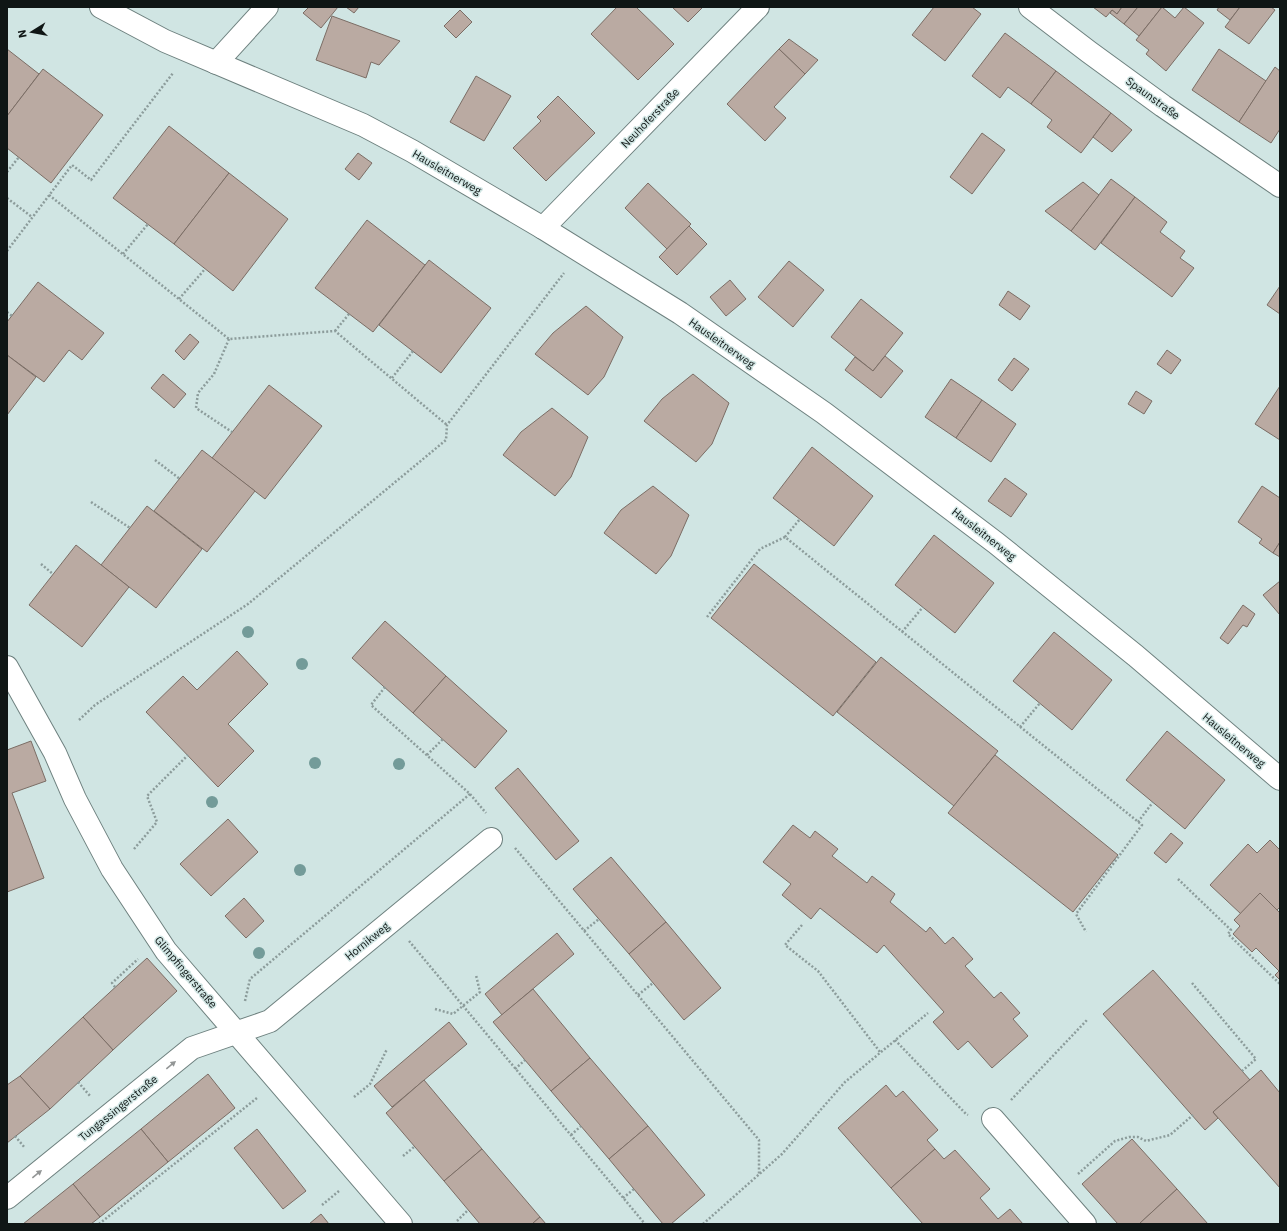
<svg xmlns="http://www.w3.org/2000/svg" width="1287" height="1231" viewBox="0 0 1287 1231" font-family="'IBM Plex Sans',sans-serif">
	<rect width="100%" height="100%" fill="#d0e5e3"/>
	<!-- building -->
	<g fill="#baaaa2" stroke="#7b6d65">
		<path d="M309 7H338L321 28 303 13Z"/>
		<path d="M346 7H359L354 13Z"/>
		<path d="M617 7H636L674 44 638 80 591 34Z"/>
		<path d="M672 7H703L688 22Z"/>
		<path d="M934 7H972L981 14 945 61 912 35Z"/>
		<path d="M1093 7H1122L1117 14 1112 10 1106 17Z"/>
		<path d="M1122 7H1138L1124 24 1110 13 1112 10 1117 14Z"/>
		<path d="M1138 7H1162L1139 36 1124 24Z"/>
		<path d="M1162 7 1175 18 1184 7 1204 23 1166 71 1146 54 1149 50 1136 40Z"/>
		<path d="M1219 7H1240L1230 20 1217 10Z"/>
		<path d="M1240 7H1271L1275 10 1249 44 1225 27Z"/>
		<path d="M460 10 472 22 456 38 444 26Z"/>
		<path d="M332 16 400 41 379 65 371 62 366 78 316 60Z"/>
		<path d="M1005 33 1056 71 1031 104 1008 87 1000 98 972 76Z"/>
		<path d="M789 39 818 60 805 74 779 49Z"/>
		<path d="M7 49 39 74 7 116Z"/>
		<path d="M779 49 805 74 774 107 786 118 765 141 727 104Z"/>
		<path d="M1219 49 1266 81 1239 122 1192 90Z"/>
		<path d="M1275 67 1280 71V129L1271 143 1239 122Z"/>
		<path d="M43 69 103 115 51 183 7 148V116Z"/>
		<path d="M1056 71 1111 113 1081 153 1047 127 1052 120 1031 104Z"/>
		<path d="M476 76 511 96 484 141 450 122Z"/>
		<path d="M558 96 595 133 546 181 513 148 541 121 537 117Z"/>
		<path d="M1111 113 1132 130 1112 152 1093 137Z"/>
		<path d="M169 126 229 173 174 244 113 198Z"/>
		<path d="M982 133 1005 150 972 194 950 177Z"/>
		<path d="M358 153 372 163 359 180 345 169Z"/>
		<path d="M229 173 288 219 233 291 174 244Z"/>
		<path d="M1111 179 1135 197 1095 250 1071 231Z"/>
		<path d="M1083 182 1099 195 1071 231 1045 211Z"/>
		<path d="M648 183 691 224 667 249 625 208Z"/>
		<path d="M1135 197 1167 222 1160 232 1185 251 1180 258 1194 268 1172 297 1101 243Z"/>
		<path d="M367 220 425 265 373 332 315 288Z"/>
		<path d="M689 226 707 244 677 275 659 257Z"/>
		<path d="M429 260 491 308 441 373 379 325Z"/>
		<path d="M789 261 824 290 793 327 758 297Z"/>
		<path d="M730 280 746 299 726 316 710 297Z"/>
		<path d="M38 282 104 333 82 360 69 350 44 382 7 355V322Z"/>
		<path d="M1280 286V314L1267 305Z"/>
		<path d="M1008 291 1030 306 1020 320 999 305Z"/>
		<path d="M861 299 903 333 873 371 831 337Z"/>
		<path d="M586 306 623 337 604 377 588 395 535 354 553 333Z"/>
		<path d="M190 334 199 342 184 360 175 351Z"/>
		<path d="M1167 350 1181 360 1171 374 1157 364Z"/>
		<path d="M7 355 36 377 7 415Z"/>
		<path d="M885 356 903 371 881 398 845 370 855 357 873 371Z"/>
		<path d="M1014 358 1029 369 1012 391 998 380Z"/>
		<path d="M163 374 186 394 174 408 151 388Z"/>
		<path d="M693 374 729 403 712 444 696 462 644 421 662 399Z"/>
		<path d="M951 379 982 400 956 438 925 417Z"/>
		<path d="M269 385 322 426 265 499 212 458Z"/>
		<path d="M1280 386V440L1255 424Z"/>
		<path d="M1136 391 1152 401 1144 414 1128 404Z"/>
		<path d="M982 400 1016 424 991 462 956 438Z"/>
		<path d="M552 408 588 437 571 477 555 496 503 455 521 432Z"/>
		<path d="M812 447 873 496 834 546 773 498Z"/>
		<path d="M202 450 255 491 207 552 154 511Z"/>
		<path d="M1005 478 1027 494 1011 517 988 501Z"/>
		<path d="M653 486 689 515 671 556 656 574 604 533 621 510Z"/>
		<path d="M1262 486 1280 498V542L1273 553 1259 543 1262 539 1238 522Z"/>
		<path d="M147 506 202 549 156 608 101 565Z"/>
		<path d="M934 535 994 583 955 633 895 585Z"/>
		<path d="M1280 542V557L1273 553Z"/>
		<path d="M76 545 129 587 82 647 29 605Z"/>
		<path d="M754 564 876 662 833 716 711 618Z"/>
		<path d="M1280 581V615L1263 595Z"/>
		<path d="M1243 605 1255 614 1247 627 1243 625 1228 644 1220 638Z"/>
		<path d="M385 621 446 676 413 713 352 658Z"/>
		<path d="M1054 632 1112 680 1072 730 1013 681Z"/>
		<path d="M237 651 268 684 228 724 254 751 218 787 146 712 183 676 197 690Z"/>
		<path d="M881 657 998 751 954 806 837 712Z"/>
		<path d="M446 676 507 731 475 768 413 713Z"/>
		<path d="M1167 731 1225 780 1185 829 1126 780Z"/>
		<path d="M31 741 46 781 12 793 44 878 7 892V750Z"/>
		<path d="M995 755 1118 855 1073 912 948 813Z"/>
		<path d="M518 768 579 841 556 860 495 788Z"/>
		<path d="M228 819 258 852 211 896 180 864Z"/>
		<path d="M793 825 810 838 815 831 838 849 832 856 867 883 872 876 895 894 890 902 926 932 930 927 945 944 953 937 973 959 965 966 994 998 1001 992 1020 1013 1013 1019 1028 1036 992 1068 968 1041 958 1050 933 1022 944 1012 884 945 877 953 820 908 811 919 782 895 791 884 763 862Z"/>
		<path d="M1171 833 1183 843 1166 863 1154 853Z"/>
		<path d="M1270 840 1280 850V907L1277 910 1260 893 1241 914 1210 885 1248 844 1257 853Z"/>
		<path d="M611 857 666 922 629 954 573 889Z"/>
		<path d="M1260 893 1280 913V980L1275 975 1279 971 1256 948 1252 952 1233 934 1240 926 1234 920Z"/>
		<path d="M244 898 264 921 246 938 225 916Z"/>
		<path d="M666 922 721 988 684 1020 629 954Z"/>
		<path d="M557 933 574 954 502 1015 485 994Z"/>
		<path d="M147 958 177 991 113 1050 83 1017Z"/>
		<path d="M1153 970 1250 1080 1213 1112 1218 1118 1205 1130 1103 1014Z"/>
		<path d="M533 989 590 1058 551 1091 493 1022Z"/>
		<path d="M83 1017 113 1050 50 1109 20 1076Z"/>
		<path d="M449 1022 467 1044 392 1107 374 1086Z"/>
		<path d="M590 1058 648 1126 609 1159 551 1091Z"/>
		<path d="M1261 1070 1280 1093V1188L1213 1112Z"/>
		<path d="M208 1074 235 1108 168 1162 141 1129Z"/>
		<path d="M20 1076 50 1109 7 1143V1085Z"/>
		<path d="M424 1080 482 1149 444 1181 386 1113Z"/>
		<path d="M886 1085 896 1097 903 1091 938 1130 927 1140 935 1149 891 1188 838 1128Z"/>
		<path d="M648 1126 705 1195 671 1224H663L609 1159Z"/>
		<path d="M141 1129 168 1162 100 1217 73 1184Z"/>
		<path d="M257 1129 306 1191 283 1209 234 1148Z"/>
		<path d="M1132 1139 1177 1189 1139 1224H1118L1082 1184Z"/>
		<path d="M482 1149 540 1217 532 1224H480L444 1181Z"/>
		<path d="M935 1149 944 1159 955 1150 990 1189 980 1198 998 1219 1010 1209 1023 1224H923L891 1188Z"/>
		<path d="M73 1184 100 1217 91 1224H23Z"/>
		<path d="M1177 1189 1208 1224H1139Z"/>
		<path d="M321 1214 329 1224H309Z"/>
		<path d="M540 1217 546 1224H532Z"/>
	</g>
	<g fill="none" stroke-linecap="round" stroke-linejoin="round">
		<defs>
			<g id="minor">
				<path d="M101 7 165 41 363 125 412 151 543 228 680 313 824 413 996 543 1136 656 1280 779"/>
				<path d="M1030 7 1089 52 1163 106 1280 186"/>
				<path d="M216 63 267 7"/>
				<path d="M543 228 758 7"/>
				<path d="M7 667 55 753 75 799 112 869 166 951 401 1224"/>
				<path d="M993 1119 1085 1224"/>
				<path d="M7 1198 192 1048 270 1021 491 839"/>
			</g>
		</defs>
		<!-- minor casing -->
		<use href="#minor" stroke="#6e817f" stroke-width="24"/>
		<!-- path -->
		<g stroke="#8c9c9b" stroke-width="2.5" stroke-dasharray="2 2" stroke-linecap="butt">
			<path d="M7 172 19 157"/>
			<path d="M49 195 229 339 335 331 447 425"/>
			<path d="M7 198 32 217"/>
			<path d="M7 251 72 165 91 180 173 73"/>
			<path d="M123 254 148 224"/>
			<path d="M179 299 205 269"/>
			<path d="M7 312 12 316"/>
			<path d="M335 331 349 314"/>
			<path d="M229 339 214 374 198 393 196 408 232 432"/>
			<path d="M392 378 413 351"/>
			<path d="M155 460 180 479"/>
			<path d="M91 502 130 528"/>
			<path d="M785 537 800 519"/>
			<path d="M41 564 53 574"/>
			<path d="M707 617 760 549 785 537 1142 825 1076 914 1086 932"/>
			<path d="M902 632 923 607"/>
			<path d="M385 687 371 705 470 794 486 813"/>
			<path d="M79 720 95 705 248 604 446 440 447 425 564 273"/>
			<path d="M1020 727 1040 703"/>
			<path d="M427 755 443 739"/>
			<path d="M1138 822 1153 802"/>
			<path d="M515 848 759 1140V1175"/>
			<path d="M134 849 157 822 147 796 188 755"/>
			<path d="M1178 879 1231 930 1228 934 1280 984"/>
			<path d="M802 925 785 945 818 971 880 1052"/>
			<path d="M584 931 599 919"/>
			<path d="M409 941 645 1224"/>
			<path d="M1192 983 1256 1059 1242 1071"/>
			<path d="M115 987 112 983 138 959"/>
			<path d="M638 995 653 983"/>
			<path d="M245 1001 250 979 470 794"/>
			<path d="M435 1009 453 1014 480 992 476 975"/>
			<path d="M895 1040 966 1114 968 1115"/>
			<path d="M515 1069 525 1060"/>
			<path d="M78 1082 91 1097"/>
			<path d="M354 1097 370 1084 387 1049"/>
			<path d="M1011 1100 1087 1020"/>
			<path d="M571 1135 581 1126"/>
			<path d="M15 1136 25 1148"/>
			<path d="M403 1156 414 1147"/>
			<path d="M1078 1174 1115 1141 1129 1137H1138L1146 1141 1170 1135 1193 1115"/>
			<path d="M623 1198 634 1189"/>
			<path d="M322 1205 339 1191"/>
			<path d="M457 1221 468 1210"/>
			<path d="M99 1224 257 1098"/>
			<path d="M703 1224 782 1154 845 1082 928 1013"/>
		</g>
		<!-- minor -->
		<use href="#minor" stroke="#fff" stroke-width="22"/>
	</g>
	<!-- trees -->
	<g fill="#739b99">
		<circle cx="248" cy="632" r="6"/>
		<circle cx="302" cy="664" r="6"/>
		<circle cx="315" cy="763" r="6"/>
		<circle cx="399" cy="764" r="6"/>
		<circle cx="212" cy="802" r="6"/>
		<circle cx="300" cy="870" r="6"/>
		<circle cx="259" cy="953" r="6"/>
	</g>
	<!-- one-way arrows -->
	<defs><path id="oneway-solid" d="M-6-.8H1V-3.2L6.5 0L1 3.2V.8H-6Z"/></defs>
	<g fill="#939696">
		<use href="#oneway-solid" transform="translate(171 1065) rotate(-39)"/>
		<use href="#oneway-solid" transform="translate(37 1174) rotate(-39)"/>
	</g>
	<g text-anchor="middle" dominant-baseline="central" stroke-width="3" stroke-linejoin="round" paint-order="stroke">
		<!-- street labels -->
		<g font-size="11" fill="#0f1615" stroke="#d0e5e3">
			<text transform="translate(1153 98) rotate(36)">Spaunstraße</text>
			<text transform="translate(650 118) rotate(-46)">Neuhoferstraße</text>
			<text transform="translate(447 172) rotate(30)">Hausleitnerweg</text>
			<text transform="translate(722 343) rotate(35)">Hausleitnerweg</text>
			<text transform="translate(984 534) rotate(38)">Hausleitnerweg</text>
			<text transform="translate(1234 740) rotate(40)">Hausleitnerweg</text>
			<text transform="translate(367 941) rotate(-39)">Hornikweg</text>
			<text transform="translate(186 972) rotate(50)">Glimpfingerstraße</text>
			<text transform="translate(118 1108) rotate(-39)">Tungassingerstraße</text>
		</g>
	</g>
	<!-- border -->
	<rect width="1287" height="1231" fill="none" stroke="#0f1615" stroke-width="16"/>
	<!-- north arrow -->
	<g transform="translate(32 32) rotate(259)" stroke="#d0e5e3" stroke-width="3" paint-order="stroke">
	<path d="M0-3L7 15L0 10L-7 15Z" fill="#0f1615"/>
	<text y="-6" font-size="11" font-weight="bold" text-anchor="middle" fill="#0f1615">N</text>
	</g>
</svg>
